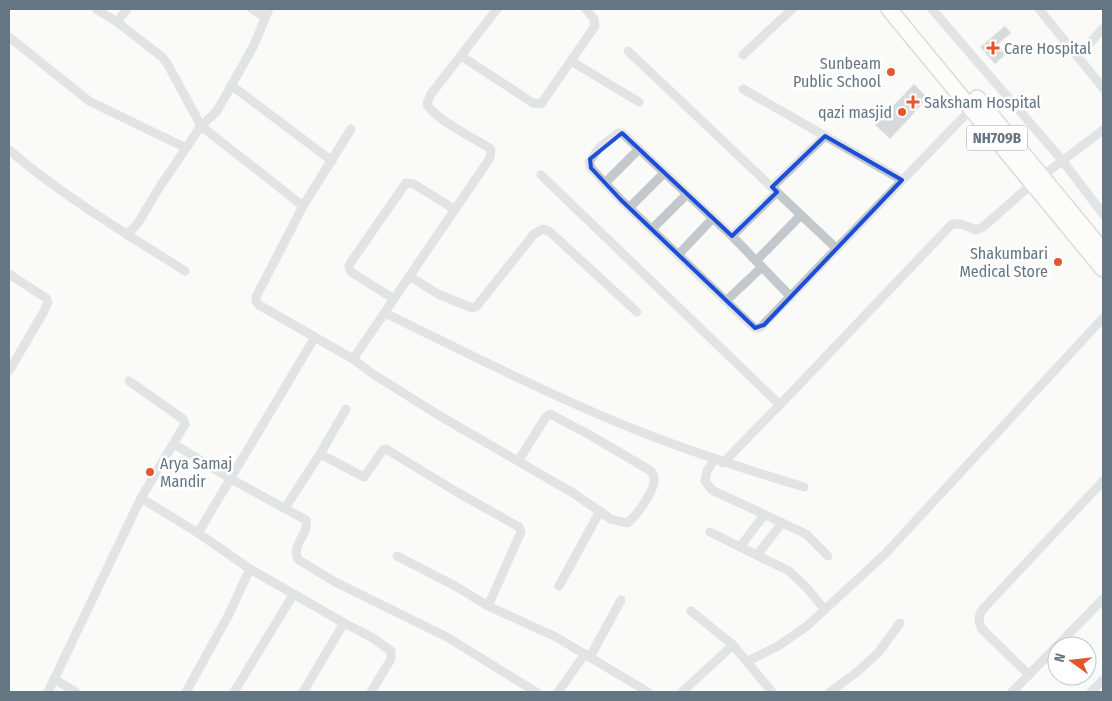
<svg xmlns="http://www.w3.org/2000/svg" width="1112" height="701" viewBox="0 0 1112 701" font-family="'Fira Sans Condensed',sans-serif">
	<rect width="100%" height="100%" fill="#fafaf8"/>
	<!-- building -->
	<g fill="#aab3b9" stroke="#dcdcda">
		<path d="M1005 26 1011 33 998 44 1006 54 995 64 980 47Z"/>
		<path d="M914 84 928 98 890 139 875 125Z"/>
	</g>
	<g fill="none" stroke-linecap="round" stroke-linejoin="round">
		<defs>
			<g id="trunk">
				<path d="M889 9 1103 269"/>
				<path d="M977 98 1103 251"/>
			</g>
		</defs>
		<!-- trunk casing -->
		<use href="#trunk" stroke="#b4b9bd" stroke-width="18"/>
		<!-- minor -->
		<g stroke="#c3c8cc" stroke-width="9">
			<path d="M96 9 117 22"/>
			<path d="M127 9 117 22 162 57 167 63 201 126 303 206 256 297V301L259 305 353 359"/>
			<path d="M252 9 265 17"/>
			<path d="M497 9 431 94 427 104C433 118 473 138 488 147L491 150 490 158 353 359 373 374 440 416 573 493 611 519 627 523C636 517 656 489 654 478 654 475 652 473 651 471L588 434 550 414 546 417 518 461"/>
			<path d="M932 9 1062 160 1103 214"/>
			<path d="M1039 9 1103 88"/>
			<path d="M9 37 89 101 186 148"/>
			<path d="M628 51 837 249"/>
			<path d="M743 55 792 9"/>
			<path d="M461 56 533 103 541 104 595 26 594 19 586 9"/>
			<path d="M1078 57 1103 28"/>
			<path d="M571 61 639 102"/>
			<path d="M231 85 332 161"/>
			<path d="M743 89 902 180"/>
			<path d="M9 150C63 196 125 233 185 271"/>
			<path d="M541 175 780 405"/>
			<path d="M605 183 639 149"/>
			<path d="M772 187 825 136"/>
			<path d="M777 192 732 236 622 133H618L599 148 589 162 591 168 621 200 750 324 755 328H760L972 108"/>
			<path d="M303 206 351 129"/>
			<path d="M629 208 664 173"/>
			<path d="M652 229 686 195"/>
			<path d="M127 235 138 223 159 188 201 126 217 111 253 47 269 9"/>
			<path d="M732 236 791 297"/>
			<path d="M678 255 713 218"/>
			<path d="M756 261 801 215"/>
			<path d="M9 274 46 298 48 302 43 313 9 371"/>
			<path d="M409 276 438 294 472 308 476 307 534 234 543 229 550 232 637 312"/>
			<path d="M394 299 351 272 349 266 351 262 406 183 414 184 454 209"/>
			<path d="M726 301 762 267"/>
			<path d="M385 313C471 355 557 399 646 434 698 454 751 471 804 487"/>
			<path d="M174 444 231 479 306 520C310 534 289 547 299 560L335 582 447 637 536 692"/>
			<path d="M320 454 364 477 383 450 386 449 455 491 519 527 521 532 488 606"/>
			<path d="M715 459 707 471 705 481 712 490 806 534 828 556"/>
			<path d="M723 463 795 389 952 224H961L976 230 983 227 1033 183 1103 130"/>
			<path d="M141 498 198 533 250 569 344 623 373 638 391 651V659L371 692"/>
			<path d="M285 508 320 454 346 409"/>
			<path d="M710 532 789 571 806 587 825 610"/>
			<path d="M198 533 315 337"/>
			<path d="M740 547 764 515"/>
			<path d="M757 555 782 523"/>
			<path d="M397 556 457 587 488 606 556 637 648 692"/>
			<path d="M559 586 600 511"/>
			<path d="M691 611 733 645 772 692"/>
			<path d="M1057 646 1103 599"/>
			<path d="M590 657 621 600"/>
			<path d="M748 661 778 646 807 626 885 554 1103 318"/>
			<path d="M1029 675 982 629C978 621 978 617 982 610L1103 481"/>
			<path d="M54 679 76 692"/>
			<path d="M48 692 141 498 185 424 183 419 129 381"/>
			<path d="M186 692 228 616 250 569"/>
			<path d="M234 692 293 595"/>
			<path d="M303 692 344 623"/>
			<path d="M558 692 585 654"/>
			<path d="M682 692 733 645"/>
			<path d="M830 692 857 672 878 653 900 623"/>
			<path d="M1012 692 1057 646"/>
			<path d="M1091 692 1103 680"/>
		</g>
		<!-- trunk -->
		<use href="#trunk" stroke="#fff" stroke-width="15"/>
	</g>
	<!-- marked area -->
	<path d="M0 0H1112V701H0ZM622 133 732 236 777 192 772 187 825 136 902 180 764 325 755 328 621 200 591 168 590 159Z" fill="#fafaf8" fill-opacity=".55" fill-rule="evenodd"/>
	<path fill="none" stroke="#1d4ed8" stroke-width="4" stroke-linejoin="round" d="M622 133 732 236 777 192 772 187 825 136 902 180 764 325 755 328 621 200 591 168 590 159Z"/>
	<!-- markers -->
	<g fill="#e4572e" stroke="#fff" stroke-width="2">
		<path d="M990.5 40.5h5v5h5v5h-5v5h-5v-5h-5v-5h5z"/>
		<circle cx="891" cy="72" r="5"/>
		<path d="M910.5 94.5h5v5h5v5h-5v5h-5v-5h-5v-5h5z"/>
		<circle cx="902" cy="112" r="5"/>
		<circle cx="1058" cy="262" r="5"/>
		<circle cx="150" cy="472" r="5"/>
	</g>
	<g text-anchor="middle" dominant-baseline="central" stroke-width="5" stroke-linejoin="round" paint-order="stroke">
		<!-- shield labels -->
		<rect fill="#fff" stroke="#939fa8" stroke-width="1" x="967" y="125.5" width="60" height="25" rx="4"/>
		<g font-size="15" font-weight="bold" fill="#657683">
			<text x="997" y="138">NH709B</text>
		</g>
		<!-- poi labels -->
		<g font-size="16" fill="#657683" stroke="#fff" text-anchor="start">
			<text x="1004" y="48">Care Hospital</text>
			<text x="881" y="63" text-anchor="end">Sunbeam<tspan x="881" dy="18">Public School</tspan></text>
			<text x="924" y="102">Saksham Hospital</text>
			<text x="892" y="112" text-anchor="end">qazi masjid</text>
			<text x="1048" y="253" text-anchor="end">Shakumbari<tspan x="1048" dy="18">Medical Store</tspan></text>
			<text x="160" y="463">Arya Samaj<tspan x="160" dy="18">Mandir</tspan></text>
		</g>
	</g>
	<!-- border -->
	<rect width="1112" height="701" fill="none" stroke="#657683" stroke-width="20"/>
	<!-- north arrow -->
	<g transform="translate(1072 661) rotate(285)"><circle r="24" fill="#ffffff" stroke="#c1c8cd"/>
	<path d="M0-4L9 19L0 12L-9 19Z" fill="#e4572e"/>
	<text y="-8" font-size="14" font-weight="bold" text-anchor="middle" fill="#657683">N</text>
	</g>
</svg>
